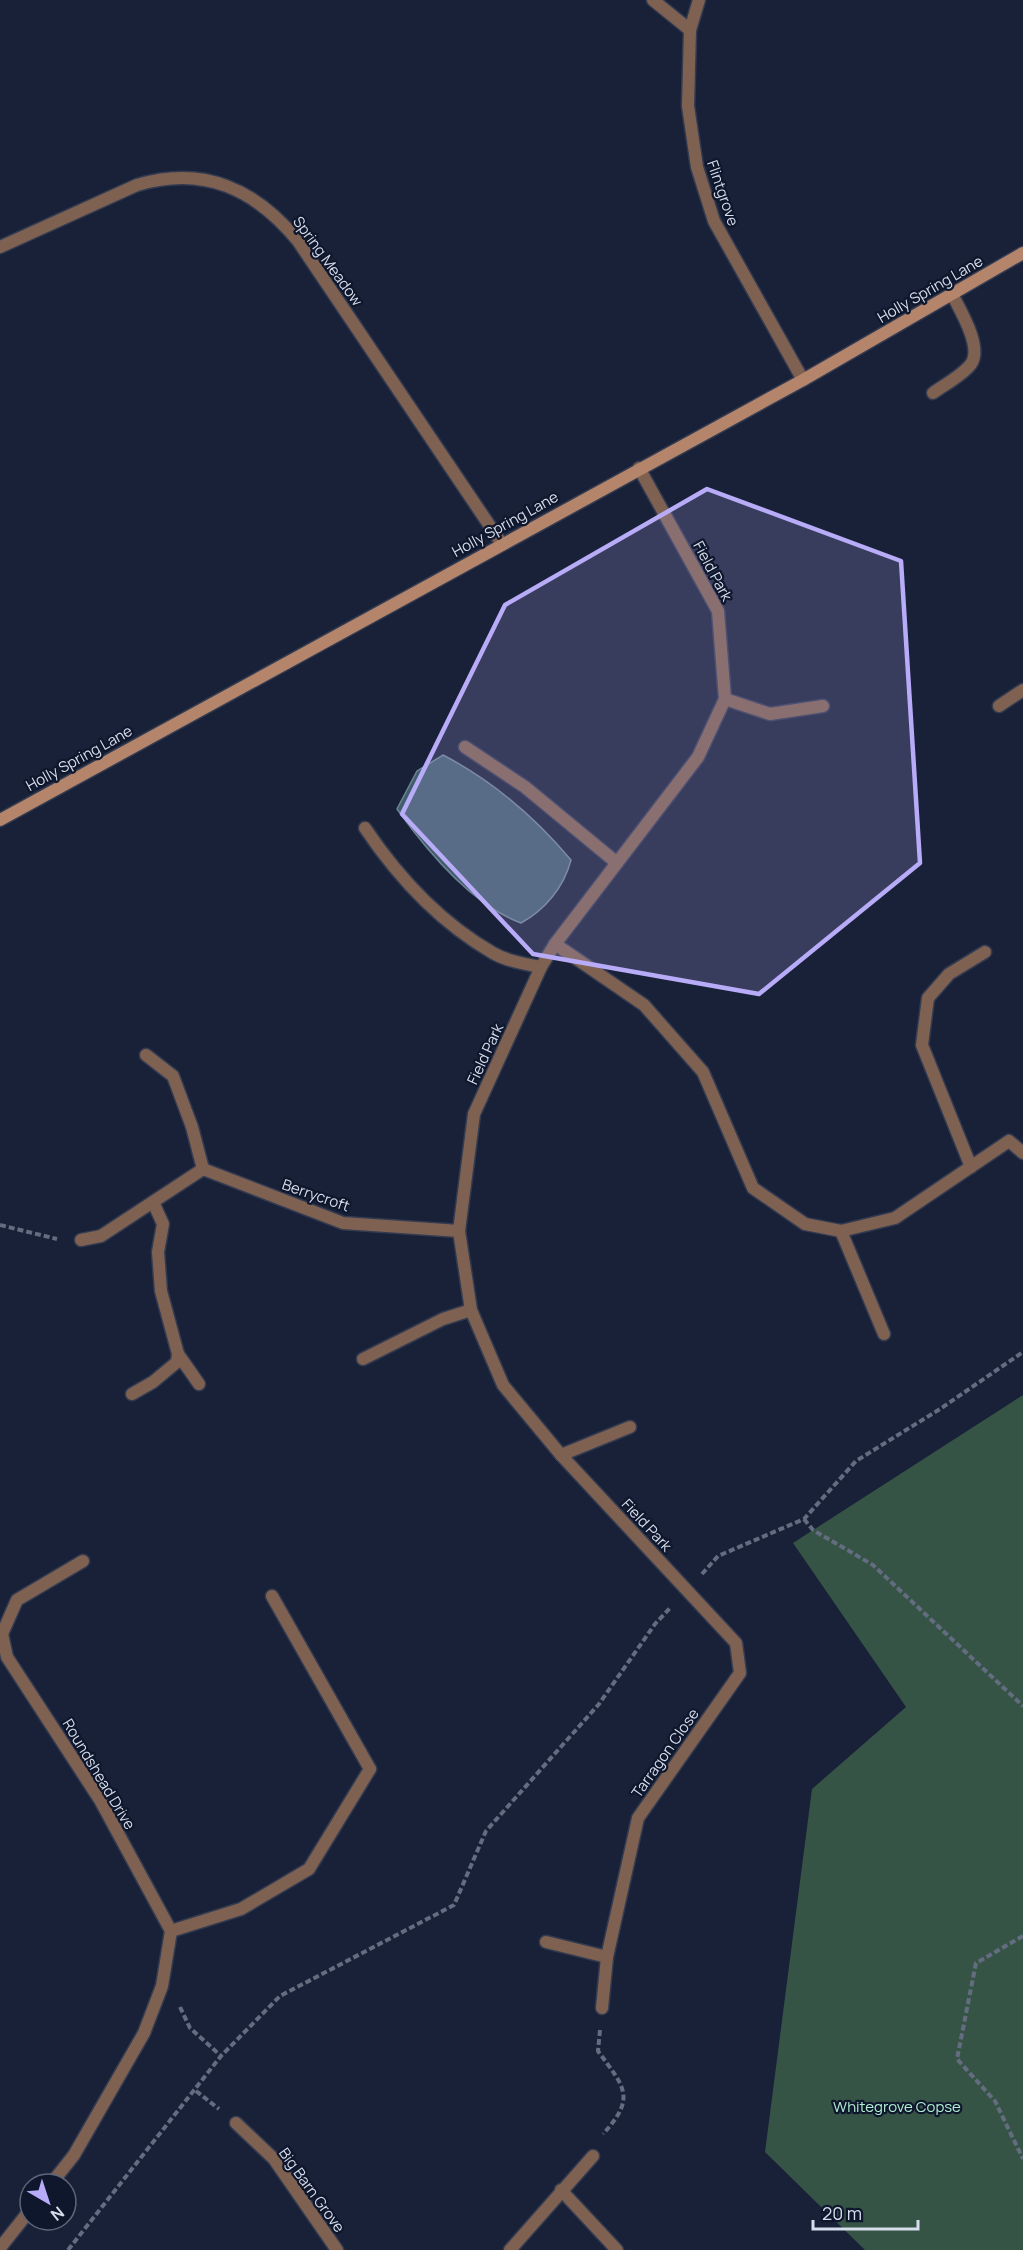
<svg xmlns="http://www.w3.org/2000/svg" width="1023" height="2250" viewBox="0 0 1023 2250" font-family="Manrope,sans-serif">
	<rect width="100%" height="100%" fill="#182138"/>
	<!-- forest -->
	<path fill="#365446" d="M1023 1395V2250H865L765 2152 812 1789 906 1707 793 1543Z"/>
	<!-- water -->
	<path fill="#405d6d" stroke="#6d8393" stroke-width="1.5" d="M443 755C493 781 534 816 571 860 564 887 545 910 521 923 472 905 427 851 397 809L417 771Z"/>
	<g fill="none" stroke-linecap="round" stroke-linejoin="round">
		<defs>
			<g id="lane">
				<path d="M933 393C944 385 963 375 971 364 983 347 960 310 952 294"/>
				<path d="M999 706 1023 690"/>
				<path d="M465 747 525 787 617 863"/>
				<path d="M365 828C398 877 441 923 493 953 507 961 525 964 541 967"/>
				<path d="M178 1354 199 1384"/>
				<path d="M363 1359 443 1319 471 1310"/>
				<path d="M132 1394 153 1382 177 1362 178 1354 161 1291 158 1252 163 1224 153 1202"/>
				<path d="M272 1596 370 1769"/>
				<path d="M2 1634 17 1600 83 1561"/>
			</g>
			<g id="street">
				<path d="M653 0 690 30"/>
				<path d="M699 0 690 30 688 106 697 167 714 221 803 380"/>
				<path d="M0 247 137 185C204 165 255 189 298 241L502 544"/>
				<path d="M725 699 770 714 823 706"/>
				<path d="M555 944 644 1005 703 1072 753 1188 805 1224 841 1231 895 1218 1009 1141 1023 1153"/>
				<path d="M146 1055 173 1076 192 1127 203 1169"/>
				<path d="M971 1167 922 1045 928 998 949 974 985 952"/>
				<path d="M203 1169 343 1223 459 1231"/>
				<path d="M841 1231 884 1334"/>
				<path d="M81 1240 101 1236 203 1169"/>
				<path d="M561 1455 630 1427"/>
				<path d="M2 1634 7 1657 100 1800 171 1931 162 1986 144 2033 74 2155 51 2184"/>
				<path d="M171 1931 241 1909 309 1869 370 1769"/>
				<path d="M546 1942 607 1957"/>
				<path d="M602 2008 607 1957 638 1818 740 1673 736 1643 561 1455 503 1385 471 1310 459 1231 474 1114 541 967 555 944 698 757 725 699 718 611 639 468"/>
				<path d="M236 2123 274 2159 337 2250"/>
				<path d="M561 2190 617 2250"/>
				<path d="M0 2248 30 2210"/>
				<path d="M510 2250 593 2156"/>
			</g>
			<path id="secondary" d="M0 820 803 380 1023 253"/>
		</defs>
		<!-- lane casing -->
		<use href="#lane" stroke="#333b51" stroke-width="15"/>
		<!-- street casing -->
		<use href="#street" stroke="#333b51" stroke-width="15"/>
		<!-- secondary casing -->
		<use href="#secondary" stroke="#333b51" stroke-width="15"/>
		<!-- path -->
		<g stroke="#646c80" stroke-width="4" stroke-dasharray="6 3" stroke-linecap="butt">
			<path d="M0 1225 57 1239"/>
			<path d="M804 1519 813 1530 873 1565 1023 1706"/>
			<path d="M702 1574 718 1556 804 1519 856 1461 940 1409 1023 1352"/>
			<path d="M1023 1936 976 1963 957 2059 995 2101 1023 2159"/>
			<path d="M180 2007 190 2028 221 2056"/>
			<path d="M600 2030 598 2051C624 2087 637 2097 603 2134"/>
			<path d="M196 2091 219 2109"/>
			<path d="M68 2250 221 2056 280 1996 454 1905 486 1831 599 1704 655 1624 670 1608"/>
		</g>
		<!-- lane -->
		<use href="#lane" stroke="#7f6151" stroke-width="12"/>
		<!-- street -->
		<use href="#street" stroke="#7f6151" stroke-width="12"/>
		<!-- secondary -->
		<use href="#secondary" stroke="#b5856b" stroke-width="12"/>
	</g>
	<!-- marked area -->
	<path fill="#b8abf7" fill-opacity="0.2" stroke="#b8abf7" stroke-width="4.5" stroke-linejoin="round" d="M707 489 901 561 920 863 759 994 533 954 402 814 505 605Z"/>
	<g text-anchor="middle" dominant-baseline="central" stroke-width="4.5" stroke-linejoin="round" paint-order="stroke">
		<!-- street labels -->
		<g font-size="15" fill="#d6ddec" stroke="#0f172d">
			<text transform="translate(723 193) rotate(71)">Flintgrove</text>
			<text transform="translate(328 261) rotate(54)">Spring Meadow</text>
			<text transform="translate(930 289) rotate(-30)">Holly Spring Lane</text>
			<text transform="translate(505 524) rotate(-29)">Holly Spring Lane</text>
			<text transform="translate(713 571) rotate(62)">Field Park</text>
			<text transform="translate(79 758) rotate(-29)">Holly Spring Lane</text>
			<text transform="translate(485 1054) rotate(-65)">Field Park</text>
			<text transform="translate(316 1195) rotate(19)">Berrycroft</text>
			<text transform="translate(647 1525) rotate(47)">Field Park</text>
			<text transform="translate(665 1753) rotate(-55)">Tarragon Close</text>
			<text transform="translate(99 1774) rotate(59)">Roundshead Drive</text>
			<text transform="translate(312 2190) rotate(54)">Big Barn Grove</text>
		</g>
		<!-- park labels -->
		<g font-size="15" fill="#b1eed2" stroke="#0f172d">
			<text x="897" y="2106">Whitegrove Copse</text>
		</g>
	</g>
	<!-- north arrow -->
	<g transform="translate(48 2202) rotate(141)"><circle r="28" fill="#0f172d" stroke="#5f6679" stroke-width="1.5"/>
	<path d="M0-4.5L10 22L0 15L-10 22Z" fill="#b8abf7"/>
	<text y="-9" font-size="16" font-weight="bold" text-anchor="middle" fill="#d6ddec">N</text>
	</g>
	<!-- scale -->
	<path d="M813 2220v9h105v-9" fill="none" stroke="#d6ddec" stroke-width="3"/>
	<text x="822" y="2220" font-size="18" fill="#d6ddec" stroke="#0f172d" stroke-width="4.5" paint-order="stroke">20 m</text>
</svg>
